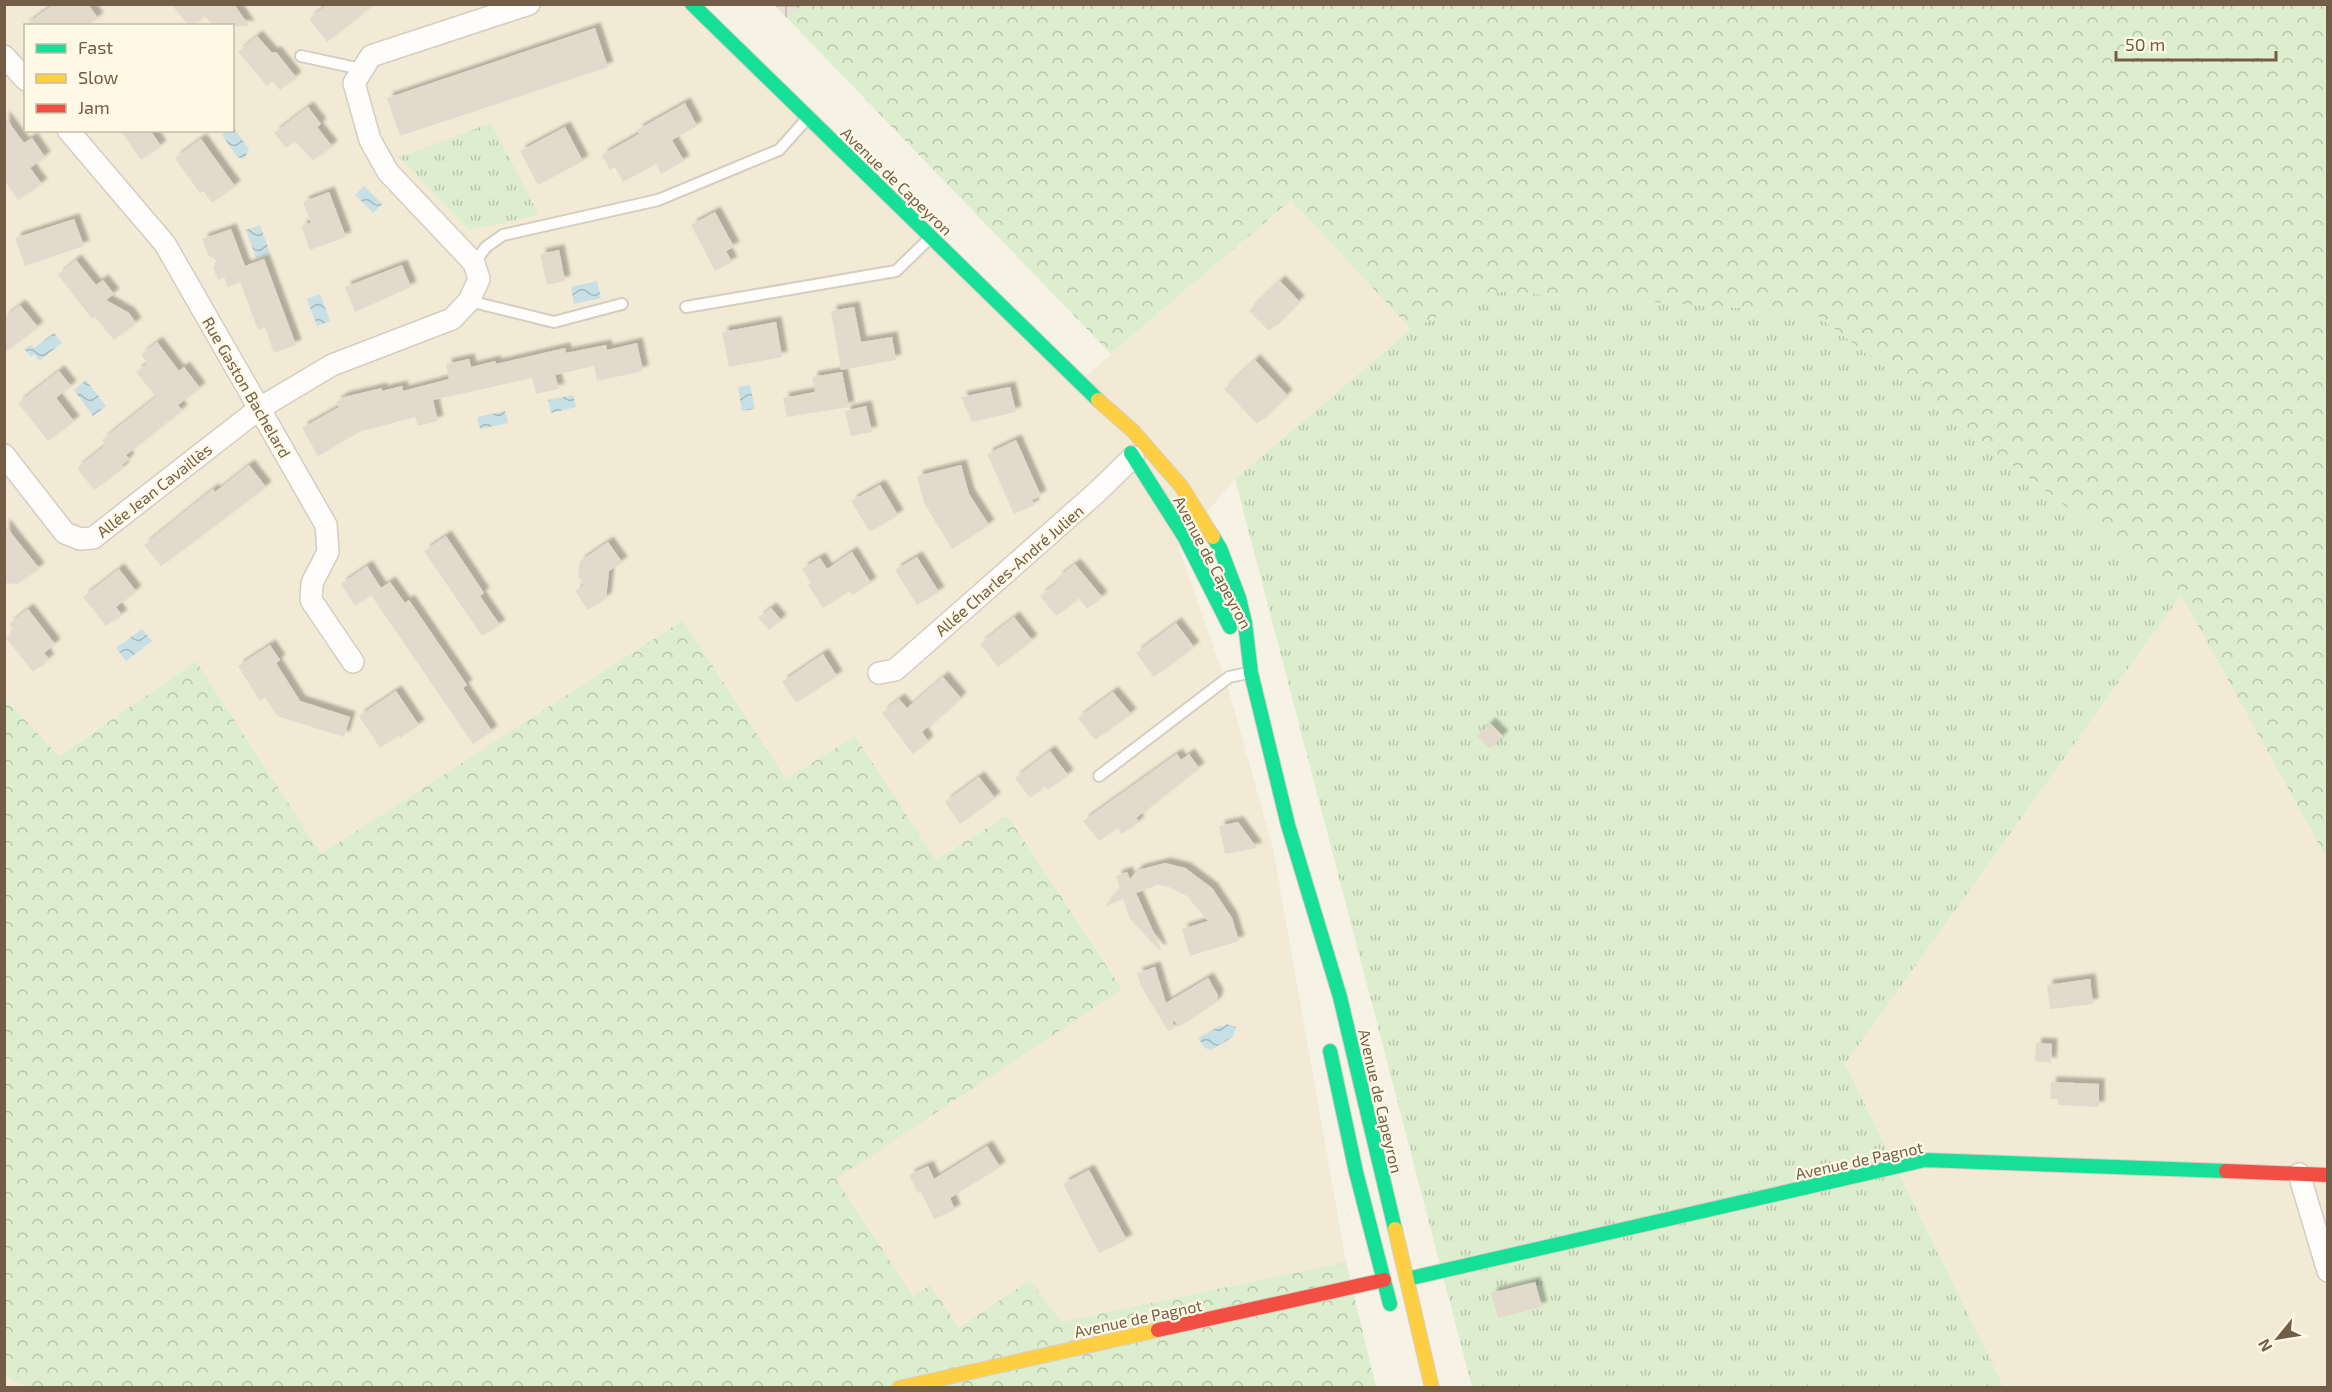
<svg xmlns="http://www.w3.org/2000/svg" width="2332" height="1392" viewBox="0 0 2332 1392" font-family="'Exo 2',sans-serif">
	<defs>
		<pattern id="industrial-grid" width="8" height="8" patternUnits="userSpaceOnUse" patternTransform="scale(1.5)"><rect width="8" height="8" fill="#e9e2d7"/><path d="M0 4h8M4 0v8" fill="none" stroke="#c1bab0"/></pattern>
		<pattern id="grass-tufts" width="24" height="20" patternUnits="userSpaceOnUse" patternTransform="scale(1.5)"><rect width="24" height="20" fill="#ddeecf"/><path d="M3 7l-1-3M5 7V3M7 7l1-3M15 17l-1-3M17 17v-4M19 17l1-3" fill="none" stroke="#b8c4aa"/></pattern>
		<pattern id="forest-crowns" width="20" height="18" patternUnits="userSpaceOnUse" patternTransform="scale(1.5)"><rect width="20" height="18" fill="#ddeecf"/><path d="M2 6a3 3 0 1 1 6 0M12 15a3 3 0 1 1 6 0" fill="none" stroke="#b8c4aa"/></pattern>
		<pattern id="water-waves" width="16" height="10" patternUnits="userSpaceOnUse" patternTransform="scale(1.5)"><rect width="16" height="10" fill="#c7e0e6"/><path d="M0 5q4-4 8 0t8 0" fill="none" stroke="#a6b9bc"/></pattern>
		<filter id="shadow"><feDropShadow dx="5.5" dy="-5.5" stdDeviation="1.5" flood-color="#0004"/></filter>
	</defs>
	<rect width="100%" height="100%" fill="#f6f2e5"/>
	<!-- residential -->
	<g fill="#f2ead5" fill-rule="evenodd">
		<path d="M5 5H692L1078 383 1291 200 1411 329 1235 479 1178 546 1229 691 1273 848 1346 1262 1061 1322 958 1328 930 1286 913 1297 835 1179 1122 988 1006 815 936 860 855 736 786 780 683 620 321 854 196 661 58 756 5 698ZM26 26H232V130H26Z"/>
		<path d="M2181 595 2327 859V1387H2004L1845 1064Z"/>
		<path d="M5 1377 31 1387H5Z"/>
	</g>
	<!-- industrial -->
	<path fill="url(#industrial-grid)" d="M774 5H803L787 18Z"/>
	<!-- grass -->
	<g fill="url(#grass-tufts)">
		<path d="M491 123 539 215 469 230 399 157Z"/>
		<path d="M1491 291 1814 313 2181 595 1845 1064 2004 1387H1472L1235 479 1411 329Z"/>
	</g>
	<!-- forest -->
	<g fill="url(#forest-crowns)">
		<path d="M803 4 2327 5V859L2181 595 1814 313 1491 291 1411 329 1291 200 1111 354 787 18Z"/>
		<path d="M683 620 786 779 855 736 936 860 1007 815 1122 989 836 1179 913 1296 930 1285 959 1328 1030 1280 1061 1322 1346 1262 1376 1387 31 1388 5 1377 4 698 59 756 196 661 321 854Z"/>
	</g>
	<!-- water -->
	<g fill="url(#water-waves)">
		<path d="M233 127 249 149 245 158H238L222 135 228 131 232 130Z"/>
		<path d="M364 186 382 204 373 213 355 195Z"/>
		<path d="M260 225 270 253 256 258 246 230Z"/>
		<path d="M597 281 601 298 574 304 571 287Z"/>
		<path d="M320 294 330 321 317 326 307 299Z"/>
		<path d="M54 333 62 343 39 361 34 354 31 357 24 349 31 345 34 348Z"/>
		<path d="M86 380 106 406 93 416 74 390Z"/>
		<path d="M750 385 755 409 742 411 738 387Z"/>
		<path d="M573 395 576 407 551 413 548 400Z"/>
		<path d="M505 411 508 423 480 429 477 417Z"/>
		<path d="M142 629 152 641 126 661 116 648Z"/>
		<path d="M1226 1024 1236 1027 1233 1037 1211 1050 1205 1048 1198 1038 1219 1026H1225Z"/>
	</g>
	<!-- building -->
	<g fill="#e3dacd" filter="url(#shadow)">
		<path d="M54 4H88L98 18 87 26H24Z"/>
		<path d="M171 4H234L249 26H213L204 15 192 26H189Z"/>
		<path d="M328 4H374L327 42 309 19Z"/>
		<path d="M595 28 608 67 400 136 387 98Z"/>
		<path d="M257 36 272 53 276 52 296 77 280 90 272 81 267 86 238 52Z"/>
		<path d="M685 103 697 126 672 140 684 161 661 174 656 164 623 182 615 167 610 170 602 155 639 134 637 130Z"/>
		<path d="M308 107 321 124 317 127 332 146 313 161 295 141 286 148 274 133Z"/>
		<path d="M4 116 24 143 32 138 45 157 30 168 42 184 18 200 4 180Z"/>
		<path d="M565 127 583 161 538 185 520 151Z"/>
		<path d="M120 130H150L161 146 141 160Z"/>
		<path d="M201 139 235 186 212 203 203 191 200 193 175 158Z"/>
		<path d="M329 192 346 237 310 250 301 226 311 223 303 202Z"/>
		<path d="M715 212 734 247 726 251 732 262 715 271 691 225Z"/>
		<path d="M74 219 84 246 25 266 15 238Z"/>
		<path d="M231 229 245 266 264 259 296 345 274 353 265 327 258 330 240 282 228 287 224 277 218 280 213 268 216 260 209 256 202 239Z"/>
		<path d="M559 250 565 281 547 285 540 254Z"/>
		<path d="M76 260 96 285 103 280 114 294 106 300 129 313 136 323 114 340 95 317 92 319 58 275Z"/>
		<path d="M402 265 411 287 355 312 345 287Z"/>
		<path d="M1280 281 1299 301 1269 331 1249 311Z"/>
		<path d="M20 305 38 327 4 353V318Z"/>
		<path d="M854 307 861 342 892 337 896 360 841 370 831 311Z"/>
		<path d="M776 322 782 357 729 367 722 332Z"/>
		<path d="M157 342 179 371 184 367 200 388 178 405 182 410 126 455 129 459 122 465 124 467 94 490 77 468 106 445 102 440 156 397 136 372 148 363 141 355Z"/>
		<path d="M637 343 643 371 597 381 594 366 555 375 559 389 536 394 532 378 433 400 438 421 418 426 415 417 359 432 318 456 302 428 339 407 336 402 344 397 382 388V391L402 386 403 391 449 379 446 364 469 359 471 367 495 361 496 364 565 348 566 353 606 345 607 350Z"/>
		<path d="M1255 360 1287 395 1257 424 1224 389Z"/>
		<path d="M59 371 71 386 56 398 74 421 48 441 18 403Z"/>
		<path d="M842 372 849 407 787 417 783 398 815 392 812 377Z"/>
		<path d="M1010 387 1016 412 972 422 961 397Z"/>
		<path d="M866 406 872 432 851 436 845 411Z"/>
		<path d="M1016 440 1041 496 1032 500 1034 505 1014 514 987 454Z"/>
		<path d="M249 465 266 487 161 566 144 545 213 489 215 492Z"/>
		<path d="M961 465 969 494 989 525 952 549 924 503 917 476Z"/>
		<path d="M880 485 898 515 870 532 851 501Z"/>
		<path d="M4 524 39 568 18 584 4 583Z"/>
		<path d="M446 536 484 593 480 596 500 625 482 636 424 551Z"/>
		<path d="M608 542 622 562 609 571 606 598 588 610 575 591 584 585 578 576 580 561Z"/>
		<path d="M852 552 871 583 852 595 849 591 823 608 808 585 811 583 802 569 820 558 827 569Z"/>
		<path d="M917 557 939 592 917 605 895 570Z"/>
		<path d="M1075 564 1102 597 1087 609 1079 598 1056 616 1040 596 1059 581 1057 578Z"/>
		<path d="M367 566 381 588 390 582 405 603 409 600 467 685 463 688 492 731 473 744 371 595 355 606 341 584Z"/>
		<path d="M119 569 136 591 116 607 122 615 106 626 83 597Z"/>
		<path d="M771 608 781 620 769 630 758 618Z"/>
		<path d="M28 609 55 644 44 653 49 659 33 672 6 638 14 631 9 624Z"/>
		<path d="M1014 617 1032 640 998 667 980 644Z"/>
		<path d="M1176 623 1194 647 1154 677 1136 653Z"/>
		<path d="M270 645 280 660 276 663 300 701 350 717 344 737 277 716 265 697 260 701 238 666Z"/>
		<path d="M823 654 837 676 796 703 782 682Z"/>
		<path d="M943 677 961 698 922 732 928 741 913 754 882 713 899 699 907 708Z"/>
		<path d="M396 691 419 725 400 738 399 735 380 748 359 716Z"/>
		<path d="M1113 692 1131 714 1095 740 1078 718Z"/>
		<path d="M1490 723 1503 736 1490 749 1477 736Z"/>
		<path d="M1050 751 1068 775 1048 790 1045 786 1030 798 1015 778Z"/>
		<path d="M1177 754 1181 760 1189 754 1199 768 1136 818 1139 822 1122 834 1117 828 1099 841 1083 821Z"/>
		<path d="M979 777 995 798 960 824 945 802Z"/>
		<path d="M1238 822 1257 848 1225 854 1219 826Z"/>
		<path d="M1165 863 1185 868 1212 888 1232 918 1239 941 1190 956 1182 929 1208 921 1187 896 1169 887 1157 885 1136 893 1161 949 1159 950 1130 919 1123 899 1104 907 1120 889 1116 876 1127 872 1130 879 1138 870Z"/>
		<path d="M1155 967 1166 1003 1208 978 1218 995 1216 1002 1179 1027 1175 1021 1172 1022 1174 1029 1168 1031 1141 986 1137 973Z"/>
		<path d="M2090 979 2093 1004 2050 1009 2047 985Z"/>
		<path d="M2036 1043 2052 1044 2051 1063 2035 1061Z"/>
		<path d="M2051 1082 2099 1084V1107L2058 1105V1099H2050Z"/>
		<path d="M987 1146 1000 1167 950 1198 955 1210 934 1219 921 1192 918 1193 909 1175 928 1166 934 1179Z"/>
		<path d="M1089 1170 1127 1240 1099 1253 1063 1184Z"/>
		<path d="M1535 1282 1542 1307 1498 1318 1491 1293Z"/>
	</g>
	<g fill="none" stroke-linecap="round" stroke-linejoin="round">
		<defs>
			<g id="lane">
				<path d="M301 56 361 69"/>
				<path d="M474 263 486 247 503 235 658 200 779 150 804 122"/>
				<path d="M469 301 554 322 622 304"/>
				<path d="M686 307 896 271 930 238"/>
				<path d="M1099 776 1229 677 1248 673"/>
			</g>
			<g id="street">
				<path d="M4 56 26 80"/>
				<path d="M68 130 165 244 326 525 328 552 312 583 311 600 353 662"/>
				<path d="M4 455 65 533 80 539 93 538 260 408 332 365 452 319 469 301 479 279 474 263 388 172 370 140 354 83 371 56 529 4"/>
				<path d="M879 673 895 670 1096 493 1133 457"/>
				<path d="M2299 1174 2328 1271"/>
			</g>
			<g id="fast">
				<path d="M692 4 1098 400"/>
				<path d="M1131 453 1185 538 1230 627"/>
				<path d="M1213 537 1220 548 1239 598 1245 623 1251 673 1288 825 1340 997 1395 1229"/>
				<path d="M1330 1051 1356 1172 1390 1304"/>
				<path d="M1407 1279 1925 1160 2226 1171"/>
			</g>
			<g id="slow">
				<path d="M1098 400 1133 431 1181 486 1213 537"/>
				<path d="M1395 1229 1432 1388"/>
				<path d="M899 1388 1158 1330"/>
			</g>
			<g id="jam">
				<path d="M2226 1171 2328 1175"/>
				<path d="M1158 1330 1384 1280"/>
			</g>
		</defs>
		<!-- lane casing -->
		<use href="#lane" stroke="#d5cdc0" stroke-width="14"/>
		<!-- street casing -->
		<use href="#street" stroke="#d5cdc0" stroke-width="24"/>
		<!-- fast casing -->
		<use href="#fast" stroke="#d7cfc2" stroke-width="16"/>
		<!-- slow casing -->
		<use href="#slow" stroke="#d7cfc2" stroke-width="16"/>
		<!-- jam casing -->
		<use href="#jam" stroke="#d7cfc2" stroke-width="16"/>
		<!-- lane -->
		<use href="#lane" stroke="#fefdfb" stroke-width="10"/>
		<!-- street -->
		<use href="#street" stroke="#fefdfb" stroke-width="21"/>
		<!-- fast -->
		<use href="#fast" stroke="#16e098" stroke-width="14"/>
		<!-- slow -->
		<use href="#slow" stroke="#ffcf43" stroke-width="14"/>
		<!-- jam -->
		<use href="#jam" stroke="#f24e42" stroke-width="14"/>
	</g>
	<g text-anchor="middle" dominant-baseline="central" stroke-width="4.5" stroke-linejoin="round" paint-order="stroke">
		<!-- street labels -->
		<g font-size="16" fill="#745d46" stroke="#fff9e6">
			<text transform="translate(897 181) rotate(44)">Avenue de Capeyron</text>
			<text transform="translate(247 387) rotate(60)">Rue Gaston Bachelard</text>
			<text transform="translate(154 490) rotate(-38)">Allée Jean Cavaillès</text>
			<text transform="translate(1213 562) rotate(62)">Avenue de Capeyron</text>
			<text transform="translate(1009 570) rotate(-41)">Allée Charles-André Julien</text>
			<text transform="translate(1381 1101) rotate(77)">Avenue de Capeyron</text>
			<text transform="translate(1859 1160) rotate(-12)">Avenue de Pagnot</text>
			<text transform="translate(1138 1318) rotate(-12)">Avenue de Pagnot</text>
		</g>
	</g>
	<!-- border -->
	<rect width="2332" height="1392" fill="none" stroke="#745d46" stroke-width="12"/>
	<!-- legend -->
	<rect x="24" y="24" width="210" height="108" fill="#fff9e6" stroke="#c7bba6" stroke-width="1.5"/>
	<rect x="36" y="44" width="30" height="9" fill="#16e098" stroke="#c7bba6" stroke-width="1.5"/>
	<text x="78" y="54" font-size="18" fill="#745d46">Fast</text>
	<rect x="36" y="74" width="30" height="9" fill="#ffcf43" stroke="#c7bba6" stroke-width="1.5"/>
	<text x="78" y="84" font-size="18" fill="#745d46">Slow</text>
	<rect x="36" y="104" width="30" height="9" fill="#f24e42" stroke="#c7bba6" stroke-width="1.5"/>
	<text x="78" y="114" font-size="18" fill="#745d46">Jam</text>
	<!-- north arrow -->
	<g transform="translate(2278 1338) rotate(240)" stroke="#fff9e6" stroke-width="4.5" paint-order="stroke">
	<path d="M0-4.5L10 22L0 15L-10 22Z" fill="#745d46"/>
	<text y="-9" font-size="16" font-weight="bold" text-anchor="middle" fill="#745d46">N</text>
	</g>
	<!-- scale -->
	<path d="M2116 51v9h160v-9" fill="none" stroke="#745d46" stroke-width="3"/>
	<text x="2125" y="51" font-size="18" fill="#745d46" stroke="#fff9e6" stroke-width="4.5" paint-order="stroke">50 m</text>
</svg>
